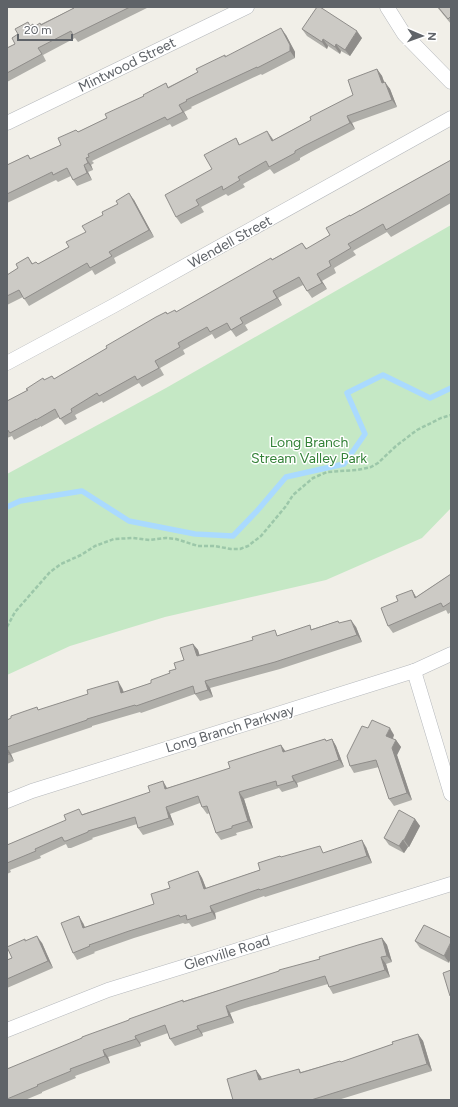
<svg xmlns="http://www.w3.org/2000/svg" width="458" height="1107" viewBox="0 0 458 1107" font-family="Figtree,sans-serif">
	<rect width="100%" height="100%" fill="#f1efe8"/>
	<!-- green -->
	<path fill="#c5e8c5" d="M451 225V508L422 538 326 580 165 617 70 646 7 675V474L166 388Z"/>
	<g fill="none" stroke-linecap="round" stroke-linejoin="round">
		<!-- stream -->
		<path stroke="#aadaff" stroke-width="5.5" d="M7 507 20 501 82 491 129 521 195 534 233 536 257 511 286 477 344 464 365 434 347 393 383 375 430 398 451 388"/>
		<defs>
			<g id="minor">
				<path d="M387 7 404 34 451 82"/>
				<path d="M7 123 247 7"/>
				<path d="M7 363 113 306 451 118"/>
				<path d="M414 671 451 794"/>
				<path d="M7 801 32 791 414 671 451 654"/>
				<path d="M7 1030 108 990 451 884"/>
			</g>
		</defs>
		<!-- minor casing -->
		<use href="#minor" stroke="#b5b8bc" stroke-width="15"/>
		<!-- path -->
		<path stroke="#9cc7a9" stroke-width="2.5" stroke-dasharray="4 2" stroke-linecap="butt" d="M7 627 15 612 50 572 61 564 81 555 95 546 114 539 133 538 150 540 166 538 176 539 198 546H214L231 549H240L248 546 261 536 286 506 293 495 313 478 327 472 357 470 371 467 378 463 396 446 417 430 441 418 451 415"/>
		<!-- minor -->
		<use href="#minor" stroke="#fff" stroke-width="14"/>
	</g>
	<!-- wall -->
	<g fill="#afaea9">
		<path d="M74 7H149L78 42 75 38 43 55 46 61 7 82V48L15 44 18 34 30 26H34L41 24 74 8Z"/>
		<path d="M437 7H451V24Z"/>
		<path d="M302 29 362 38 350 56 341 51 340 54 328 46 327 49 307 36Z"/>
		<path d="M286 35 295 52V58L262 75 261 74 191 107 192 108 184 112 188 119 172 127 170 124 92 161 94 163 91 165 93 170 88 172 92 180 77 186 73 180 71 176 58 182 56 180 7 203V165L28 155 31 159 61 145 76 130 78 132 107 118 144 96 166 83 168 87 198 72 226 57Z"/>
		<path d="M377 69 382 76 384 82 390 89 397 107 352 123 355 129 309 153 300 158V160L274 174 270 169 243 184 245 187 228 196 226 194 201 207 204 212 181 224 176 217 236 138 240 145 272 138 273 140 311 120 353 95Z"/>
		<path d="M451 160V203L391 237 387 232 353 251 356 255 334 268 336 273 322 281 327 289 312 298 303 285 278 298 282 305 245 325 248 330 236 337 231 330 215 339 212 334 183 350 185 354 160 368 164 375 142 387 139 383 103 403 102 401 75 415 77 419 65 425 59 417 41 427V426L14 440 12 436 7 438V401L28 390 45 380 54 379 107 348 166 312 168 314 176 312 302 243 307 249 330 235 350 216Z"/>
		<path d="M134 200 154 237 114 258 116 263 95 275 92 270 29 306 23 297 7 305V275L18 268 28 257 33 264H38L69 247 86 232Z"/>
		<path d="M451 574V612L448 614 446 610 393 633 388 626 398 601 412 590 416 597Z"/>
		<path d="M338 621 339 623 356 627 362 642 280 669 210 688 213 697 200 701 195 694 141 713 140 712 92 726V727L11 754 14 761 7 764V720L39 710 122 688 124 692 151 683 170 673 176 669 184 660 193 644 198 650 199 655 279 636 312 629Z"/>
		<path d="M368 728 394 735 393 739 396 740 401 747 397 755 412 800 394 806 389 799 379 767 354 773 350 766Z"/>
		<path d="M325 739 326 741 332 739 336 746 344 767 297 783 298 787 282 792 279 788 244 799 253 828 236 833 237 835 221 840 216 833 210 813 207 814 202 807 200 803 170 814 174 825 143 835 138 828 137 824 92 838 93 839 71 848H68L66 844 40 856 41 858 10 870 11 872 7 874V845L83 814Z"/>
		<path d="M415 819 420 826 409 847H408L404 853 389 845 384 838Z"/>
		<path d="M366 847 372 863 265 897 264 896 215 913 216 919 192 927 189 923 185 924 183 923 134 938 94 952 95 953 77 960 73 953 83 923 85 927 154 904 170 888 198 871 202 878 206 888 260 870 280 856 281 857 325 853Z"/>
		<path d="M424 925 449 963 420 948 415 941Z"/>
		<path d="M382 938 387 945 392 962 386 964 390 977 333 994 329 987 328 984 245 1008 230 1013 234 1023 202 1033 203 1036 175 1046 170 1039 168 1033 140 1043 141 1046 108 1057 110 1063 75 1076 76 1078 42 1092V1093L25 1100H7V1069L184 1001 320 959Z"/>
		<path d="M26 941 42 943 53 968 7 988V960L12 958Z"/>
		<path d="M418 1034 423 1041 432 1071 338 1100H233L256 1070 261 1077 262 1080 299 1069 301 1072 340 1061 341 1062 393 1044Z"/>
	</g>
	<!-- shaded-wall -->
	<g fill="#8f8d8a">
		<path d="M281 28 286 35 295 52V58L290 51Z"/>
		<path d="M357 31 362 38 350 56 345 50Z"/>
		<path d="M323 39 328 46 327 49 322 42Z"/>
		<path d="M336 44 341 51 340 54 335 47Z"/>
		<path d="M377 69 382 76 387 90 382 83Z"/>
		<path d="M385 82 390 89 397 107 392 100Z"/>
		<path d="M179 105 184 112 188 119 183 112Z"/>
		<path d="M347 116 352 123 355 129 350 123Z"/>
		<path d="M267 131 272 138 277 148 272 141Z"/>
		<path d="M86 158 91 165 93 170 88 163Z"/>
		<path d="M84 165 88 172 92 180 87 173Z"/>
		<path d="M129 193 134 200 154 237 149 230Z"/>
		<path d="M317 274 322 281 327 289 322 283Z"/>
		<path d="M273 291 278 298 282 305 277 298Z"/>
		<path d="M412 590 416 597 415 598Z"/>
		<path d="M351 620 356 627 362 642 357 635Z"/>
		<path d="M193 644 198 650 202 663 197 656Z"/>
		<path d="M118 681 122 688 126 700 121 693Z"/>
		<path d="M205 681 210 688 213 697 208 690Z"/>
		<path d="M390 728 394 735 391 742 386 736Z"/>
		<path d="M332 739 336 746 344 767 339 760Z"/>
		<path d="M396 740 401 747 397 755 412 800 407 793 392 748Z"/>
		<path d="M281 745 286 752H283Z"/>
		<path d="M7 748 11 754 14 761 9 754Z"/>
		<path d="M292 776 297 783 298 787 294 781Z"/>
		<path d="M163 781 167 788 170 796 165 789Z"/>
		<path d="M239 792 244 799 253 828 248 821Z"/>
		<path d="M166 807 170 814 174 825 169 818Z"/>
		<path d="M415 819 420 826 409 847 404 840Z"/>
		<path d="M362 840 366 847 372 863 367 856Z"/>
		<path d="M403 840 408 847 404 853 399 846Z"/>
		<path d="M198 871 202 878 209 896 204 889Z"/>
		<path d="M210 906 215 913 216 919 212 912Z"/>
		<path d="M79 916 83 923 88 935 83 928Z"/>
		<path d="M37 936 42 943 53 968 48 961Z"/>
		<path d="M382 938 387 945 392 962 387 956Z"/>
		<path d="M451 942V958L449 963 444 956Z"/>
		<path d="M381 957 386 964 390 977 385 970Z"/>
		<path d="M226 1006 230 1013 234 1023 229 1016Z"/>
		<path d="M197 1026 202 1033 203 1036 198 1029Z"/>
		<path d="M418 1034 423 1041 432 1071 427 1064Z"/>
		<path d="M135 1036 140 1043 141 1046 136 1039Z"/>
		<path d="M103 1050 108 1057 110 1063 105 1056Z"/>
		<path d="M256 1070 261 1077 264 1087 259 1080Z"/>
	</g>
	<!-- building -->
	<g fill="#cccac5" stroke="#8f8d8a">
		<path d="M74 7H130L73 35 71 31 38 48 42 54 7 73V48L15 44 12 38 18 34 15 29 28 22 30 26 33 24 34 27 40 23 41 25 74 8Z"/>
		<path d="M317 7H320L357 31 345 50 336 44 335 47 323 39 322 42 302 29Z"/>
		<path d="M438 7H451V17H450L448 19Z"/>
		<path d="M281 28 290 45V51L257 68V67L186 100 187 101 179 105 183 112 167 120 165 117 88 154 89 157 86 158 88 163 84 165 87 173 73 180 67 168 53 175 52 172 7 194V165L28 155 30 159 61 145 58 138 76 130 78 132 107 118 105 114 144 96 143 95 166 83 168 88 198 72 196 69 225 55V57Z"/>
		<path d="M377 69 382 83 385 82 392 100 347 116 350 123 304 146 295 151V153L269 167 266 161 238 177 240 180 223 190 222 186 196 200 199 205 176 217 165 195 212 169 204 155 236 138 239 145 267 131 272 141 311 120 310 117 353 95 348 80Z"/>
		<path d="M451 160V193L386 230 383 224 348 244 351 248 329 261 331 266 317 274 322 283 307 291 299 277 273 291 277 298 240 318 243 323 231 330 227 323 210 332 207 327 178 343 180 347 155 361 159 368 137 380 135 376 99 396 97 393 71 409 72 412 60 419 55 409 36 420V419L10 433 7 429V401L28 390 26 389 43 378 44 380 52 376 54 379 107 348 106 346 156 317 166 312 167 314 175 310 176 312 271 258 272 260 302 243 306 249 330 235 326 228 350 215V216Z"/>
		<path d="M129 193 149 230 109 252 112 256 90 268 87 263 24 299 19 290 7 296V275L18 268 16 264 28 257 32 264 36 262 38 264 69 247 66 242 86 232 82 226 103 215 102 212 118 204 116 201Z"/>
		<path d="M451 574V602L443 607 441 603 388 626 381 608 398 601 396 596 412 590 415 598Z"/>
		<path d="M351 620 357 635 275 662 205 681 208 690 195 694 193 686 136 706 135 705 87 719V720L7 747V720L11 718V716L37 707 38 710 88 694 87 690 118 681 121 693 151 683V680L170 673 169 671 176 669 174 663 184 660 180 648 193 644 197 656 253 640 252 637 275 630 277 636 310 625 311 630 338 621 339 623Z"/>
		<path d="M372 720 390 728 386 736 396 740 392 748 407 793 389 799 376 760 350 766 347 756 362 726 368 728Z"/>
		<path d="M325 739 326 741 332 739 339 760 292 776 294 781 277 786 276 781 239 792 248 821 232 826V828L216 833 207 806 202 807 198 796 166 807 169 818 138 828 135 817 88 831V832L66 841H64L62 837 35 849 36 851 7 863V845L66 820 64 815 79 809 82 815 150 792 148 786 163 781 165 789 230 768 228 762 281 745 283 752Z"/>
		<path d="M7 748 9 754 7 755Z"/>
		<path d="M399 810 415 819 404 840H403L399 846 384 838Z"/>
		<path d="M362 840 367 856 260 890 259 889 210 906 212 912 187 920 186 915 180 917 179 915 129 931 89 945 90 946 73 953 61 923 79 916 83 928 154 904 151 894 170 888 168 882 198 871 204 889 260 870 258 863 280 856 281 857 320 846 323 853Z"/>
		<path d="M424 925 451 938V942L444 956 415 941Z"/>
		<path d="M37 936 48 961 7 979V960L12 958 7 947 25 939V941Z"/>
		<path d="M382 938 387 956 381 957 385 970 329 987 325 976 240 1001 226 1006 229 1016 197 1026 198 1029 170 1039 165 1025 135 1036 136 1039 103 1050 105 1056 70 1069 71 1071 37 1085 38 1086 7 1099V1069L82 1038V1037L129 1020V1019L183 1000V1002L279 971V970L320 959 319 957 358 945Z"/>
		<path d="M451 970V995L450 996 443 973Z"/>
		<path d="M418 1034 427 1064 311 1100H233L227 1079 256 1070 259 1080 299 1069 300 1073 340 1061 341 1062 393 1044 392 1042Z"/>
	</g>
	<g text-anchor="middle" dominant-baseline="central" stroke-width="3" stroke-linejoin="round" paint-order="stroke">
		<!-- street labels -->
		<g font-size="14" fill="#5f6368" stroke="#fff">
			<text transform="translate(127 65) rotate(-26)">Mintwood Street</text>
			<text transform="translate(230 242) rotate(-29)">Wendell Street</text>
			<text transform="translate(230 729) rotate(-17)">Long Branch Parkway</text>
			<text transform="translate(227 953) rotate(-17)">Glenville Road</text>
		</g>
		<!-- park labels -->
		<g font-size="14" fill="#348238" stroke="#fff">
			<text x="309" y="442">Long Branch<tspan x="309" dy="16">Stream Valley Park</tspan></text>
		</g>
	</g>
	<!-- border -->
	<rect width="458" height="1107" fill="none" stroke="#5f6368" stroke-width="16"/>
	<!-- north arrow -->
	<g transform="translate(422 36) rotate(92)" stroke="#ffffff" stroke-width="3" paint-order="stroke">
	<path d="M0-3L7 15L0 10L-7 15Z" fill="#5f6368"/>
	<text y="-6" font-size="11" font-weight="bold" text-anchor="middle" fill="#5f6368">N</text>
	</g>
	<!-- scale -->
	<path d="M18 34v6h54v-6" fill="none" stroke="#5f6368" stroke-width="2"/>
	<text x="24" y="34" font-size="12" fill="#5f6368" stroke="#ffffff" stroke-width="3" paint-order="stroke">20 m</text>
</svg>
